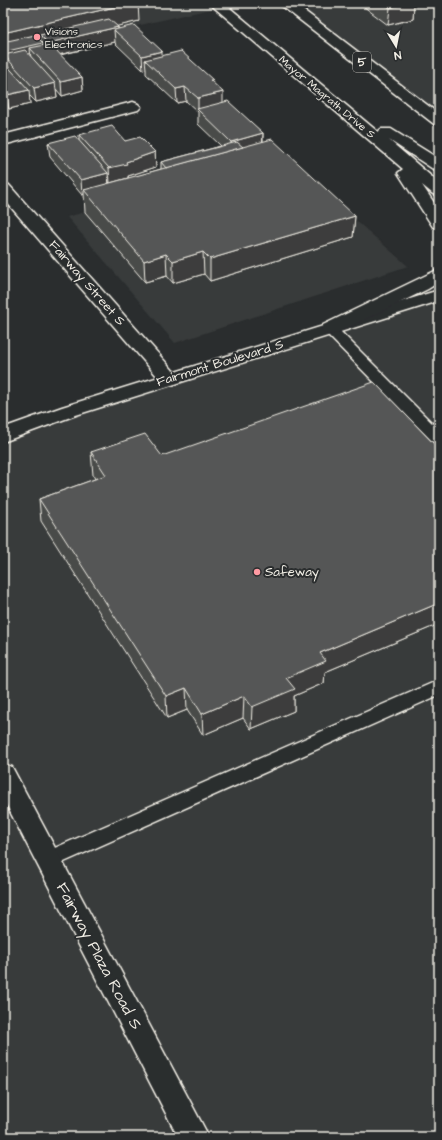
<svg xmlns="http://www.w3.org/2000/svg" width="442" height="1140" viewBox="0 0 442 1140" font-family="'Architects Daughter',sans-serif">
	<rect width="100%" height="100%" fill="#2a2d2e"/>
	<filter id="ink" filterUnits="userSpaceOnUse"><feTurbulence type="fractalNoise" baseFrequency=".025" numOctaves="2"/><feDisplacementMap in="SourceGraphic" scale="8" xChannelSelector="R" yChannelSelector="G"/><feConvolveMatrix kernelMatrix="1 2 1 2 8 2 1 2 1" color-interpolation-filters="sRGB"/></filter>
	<g filter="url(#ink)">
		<!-- built -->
		<g fill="#373a3a">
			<path d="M3 3H216L220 7 3 56Z"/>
			<path d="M287 3H439V120Z"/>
			<path d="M282 156 408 266 175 343 67 217Z"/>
			<path d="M439 295V1137H3V438Z"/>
		</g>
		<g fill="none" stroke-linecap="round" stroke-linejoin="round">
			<defs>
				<g id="service">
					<path d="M330 325 335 326 439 430V444L434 443 325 332 323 329 325 326Z"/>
					<path d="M439 680V695L55 866 48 869 41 866 38 860 41 854Z"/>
				</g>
				<g id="minor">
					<path d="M133 102 138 104 141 107 138 110 3 145V135Z"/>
					<path d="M3 183 9 185 177 375 180 379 177 383 170 385 163 383 3 198Z"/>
					<path d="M3 764 12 767 209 1137H178L3 798Z"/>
				</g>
				<path id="tertiary" d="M439 290V301L76 415 3 442V428L62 407Z"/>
				<g id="primary">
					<path d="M209 3H224L378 132 381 129H391L439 159V171L433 169 389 140 439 183V196L433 194 422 185 439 210V228L433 227 398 173 403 169Z"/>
					<path d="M278 3H294L439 114V126L434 124Z"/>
					<path d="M439 269V282L428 289 337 333 330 335 323 333 321 329 323 325Z"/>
				</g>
			</defs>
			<!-- service casing -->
			<use href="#service" stroke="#f4f1e8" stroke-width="3"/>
			<!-- minor casing -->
			<use href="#minor" stroke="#f4f1e8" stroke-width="3"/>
			<!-- tertiary casing -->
			<use href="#tertiary" stroke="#f4f1e8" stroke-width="3"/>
			<!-- primary casing -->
			<use href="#primary" stroke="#f4f1e8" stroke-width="3"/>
			<!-- service -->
			<use href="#service" fill="#2a2d2e" fill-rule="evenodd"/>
			<!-- minor -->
			<use href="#minor" fill="#2a2d2e" fill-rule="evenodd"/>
			<!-- tertiary -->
			<use href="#tertiary" fill="#2a2d2e" fill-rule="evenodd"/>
			<!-- primary -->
			<use href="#primary" fill="#2a2d2e" fill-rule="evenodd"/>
		</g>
		<!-- wall -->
		<g fill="#494b4a" stroke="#f4f1e8">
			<path d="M3 3 139 21 117 26 118 27V29L162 56 213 83 223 103 263 133V142L355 216 353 237 210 281 204 274 173 283 167 276 145 282 85 212 84 194 82 195 50 157 48 143 79 141V135L125 141 155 152 156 167 128 176V178L110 183 109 182V184L161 169V162L221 146 198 124V112L186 101 177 103 146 74V69L143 70 115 43V42L60 55 82 77 83 90 62 96 56 89 57 97 36 102 29 95 30 104 9 109 3 102Z"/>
			<path d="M359 3H416H414L413 19 388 25Z"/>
			<path d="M439 449V624L325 672 324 683 294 696V711L251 729 243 718 203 735 187 710 167 718 41 521 39 499 95 479 93 475 91 452 162 456Z"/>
		</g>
		<!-- shaded-wall -->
		<g fill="#3c3d3c" stroke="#f4f1e8">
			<path d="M132 3H138L139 21 47 43 40 35 41 44 43 43 44 57 30 48 31 60 4 55 5 66 3 67V33Z"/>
			<path d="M397 3H416H414L413 19 388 25 390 8Z"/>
			<path d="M118 27V33L114 30 115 42 49 57 48 43Z"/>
			<path d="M162 51V65L145 60 146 69 143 70 142 56Z"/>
			<path d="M82 77 83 90 62 96 61 82Z"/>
			<path d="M55 83 57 97 36 102 34 88Z"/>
			<path d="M185 87 186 101 177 103 176 89Z"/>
			<path d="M29 90 30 104 9 109 7 95Z"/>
			<path d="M223 92V106L198 110V98Z"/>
			<path d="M263 133 262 147 231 155V142Z"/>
			<path d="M155 152 156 167 128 176V178L110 183 109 168 126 162Z"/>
			<path d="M108 173 109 187 84 190V194L82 195 81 180Z"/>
			<path d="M355 216 353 237 210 281V259Z"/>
			<path d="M203 252 204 274 173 283V261Z"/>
			<path d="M166 254 167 276 145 282 144 261Z"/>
			<path d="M439 603V624L325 672 324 683 294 696V711L251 729 252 707 286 678 320 653Z"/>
			<path d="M186 688 187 710 167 718 166 696Z"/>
			<path d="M244 696 243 718 203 735 202 714Z"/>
		</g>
		<!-- building -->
		<g fill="#555756" stroke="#f4f1e8">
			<path d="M3 3H132L3 33Z"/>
			<path d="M383 3H409L390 8Z"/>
			<path d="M109 19 118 27 48 43 40 35Z"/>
			<path d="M134 25 162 51 142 56 114 30Z"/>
			<path d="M35 35 43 43 3 52V42Z"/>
			<path d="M50 44 82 77 61 82 30 48Z"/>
			<path d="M25 50 55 83 34 88 4 55Z"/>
			<path d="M181 51 213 80H210L223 92 198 98 185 87 176 89 145 60Z"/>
			<path d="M3 61 29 90 7 95 3 90Z"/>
			<path d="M228 101 263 133 231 142 197 109Z"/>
			<path d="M112 126 125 141 140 137 155 152 126 162 127 164 109 168 79 135Z"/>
			<path d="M75 136 108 173 81 180 48 143Z"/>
			<path d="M272 139 355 216 210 259 203 252 173 261 166 254 144 261 84 190Z"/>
			<path d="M237 142 243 147 166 168 161 162Z"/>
			<path d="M374 382 439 449V603L320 653 326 661 286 678 295 689 252 707 244 696 202 714 186 688 166 696 39 499 106 475 91 452 145 434 162 456Z"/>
		</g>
	</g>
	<!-- markers -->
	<g fill="#ff9aa2" stroke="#2a2d2e" stroke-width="1.5">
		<circle cx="37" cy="37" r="4"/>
		<circle cx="257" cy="572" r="4"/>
	</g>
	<g text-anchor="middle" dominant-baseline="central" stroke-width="4" stroke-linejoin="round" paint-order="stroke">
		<!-- far-poi labels -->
		<g font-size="11" fill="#f4f1e8" stroke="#2a2d2e" text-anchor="start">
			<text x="45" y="31">Visions<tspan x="45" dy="13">Electronics</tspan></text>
		</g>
		<!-- far-street labels -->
		<g font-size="11" fill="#f4f1e8" stroke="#2a2d2e">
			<text transform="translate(327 97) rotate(40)">Mayor Magrath Drive S</text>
		</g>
		<!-- shield labels -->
		<rect fill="#2a2d2e" stroke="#b7b6b0" stroke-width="1" x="353" y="52" width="18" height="20" rx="3"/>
		<g font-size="12" font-weight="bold" fill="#f4f1e8">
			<text x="362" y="62">5</text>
		</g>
		<!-- street labels -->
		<g font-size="13" fill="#f4f1e8" stroke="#2a2d2e">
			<text transform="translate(87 283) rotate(49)">Fairway Street S</text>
			<text transform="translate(220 363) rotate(-17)">Fairmont Boulevard S</text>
		</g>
		<!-- poi labels -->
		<g font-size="13" fill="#f4f1e8" stroke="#2a2d2e" text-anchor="start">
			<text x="265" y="572">Safeway</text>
		</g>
		<!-- near-street labels -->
		<g font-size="16" fill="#f4f1e8" stroke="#2a2d2e">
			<text transform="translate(99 956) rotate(62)">Fairway Plaza Road S</text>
		</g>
	</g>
	<!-- margin -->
	<rect width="442" height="1140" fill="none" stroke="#2a2d2e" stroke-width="16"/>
	<rect x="8" y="8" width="426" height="1124" fill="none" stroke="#f4f1e8" stroke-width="1.5" filter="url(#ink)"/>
	<!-- north arrow -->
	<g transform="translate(396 46) rotate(170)" stroke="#2a2d2e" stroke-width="3" paint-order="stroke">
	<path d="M0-3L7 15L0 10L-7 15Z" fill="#f4f1e8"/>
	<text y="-6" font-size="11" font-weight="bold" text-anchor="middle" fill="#f4f1e8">N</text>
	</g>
</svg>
